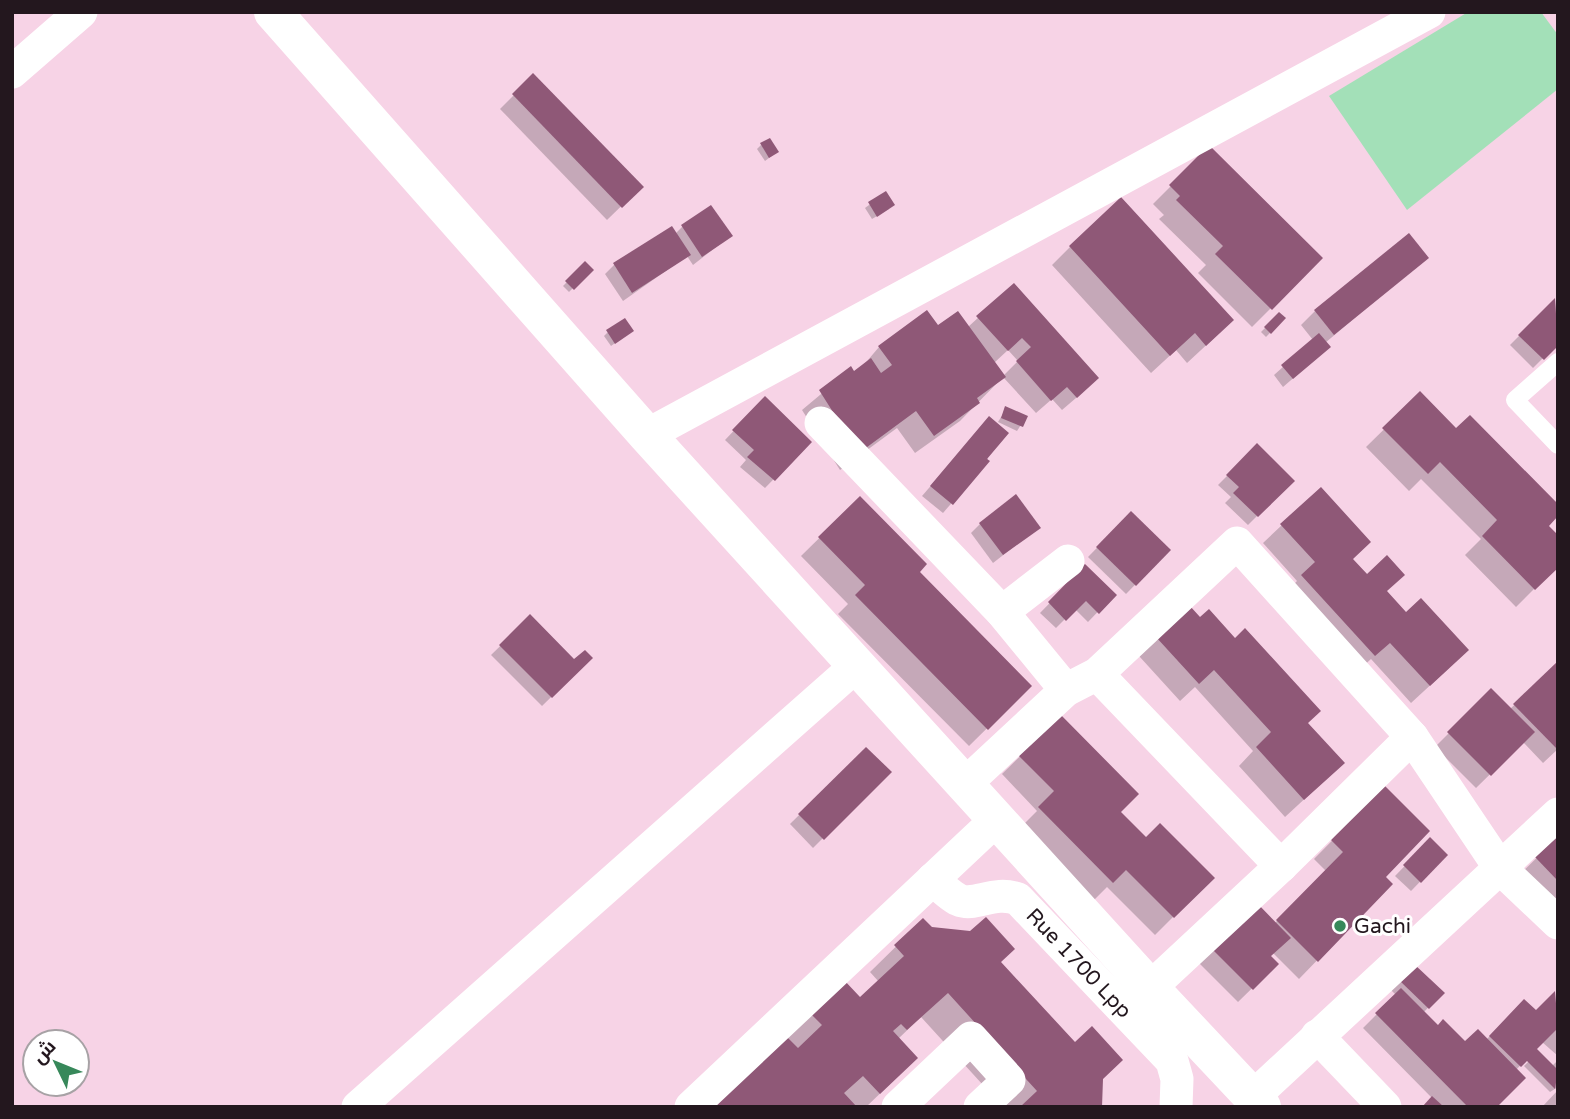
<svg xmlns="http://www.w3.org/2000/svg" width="1570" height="1119" viewBox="0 0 1570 1119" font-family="'Varela Round',Cairo,sans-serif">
	<rect width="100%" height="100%" fill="#f7d3e6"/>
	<!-- green -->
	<path fill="#a3e0b8" d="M1468 12H1541L1558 35V89L1407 210 1329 96Z"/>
	<!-- shadow -->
	<g fill="#0003" fill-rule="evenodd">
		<path d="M533 76 641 187 607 220 500 109Z"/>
		<path d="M761 145 777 152 765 161 757 149Z"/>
		<path d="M1209 148 1321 258 1252 327 1198 273 1206 265 1159 219 1164 215 1153 204Z"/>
		<path d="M885 193 889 209 872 219 865 208Z"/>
		<path d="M682 227 730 236 693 265 687 256 623 301 605 274 614 265 675 234Z"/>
		<path d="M1070 247 1214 338 1187 363 1176 350 1151 373 1052 265Z"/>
		<path d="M1426 258 1325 343 1319 356 1283 387 1274 375 1313 340 1301 325 1315 311Z"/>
		<path d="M585 264 591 270 569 292 563 286Z"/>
		<path d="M1014 285 1083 392 1062 410 1052 399 1036 413 1003 377 960 421 915 453 897 428 840 470 802 410 851 369 854 373 862 367 879 347 927 312 938 327H968ZM1008 350 1018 361 1003 376 994 363Z"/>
		<path d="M1555 300 1558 343 1533 368 1510 345Z"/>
		<path d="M1279 314 1284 318 1266 337 1261 332Z"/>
		<path d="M632 331 611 346 604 336 608 332Z"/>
		<path d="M1420 394 1546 526 1558 565 1516 607 1465 555 1481 539 1421 479 1409 491 1366 447Z"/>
		<path d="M765 398 810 442 765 488 740 467 746 460 725 440Z"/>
		<path d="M1006 409 1026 417 1017 431 998 422Z"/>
		<path d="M981 428 988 461 943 513 922 496Z"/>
		<path d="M1257 446 1292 481 1248 525 1225 503 1231 497 1218 485Z"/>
		<path d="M860 498 917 572 1030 686 969 746 838 614 848 604 801 556Z"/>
		<path d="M1131 513 1169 550 1126 594 1088 557Z"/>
		<path d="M980 524 1038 528 993 563 971 533Z"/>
		<path d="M1282 525 1351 559 1386 592 1449 668 1411 703 1371 659 1356 673 1284 594 1297 581 1263 543Z"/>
		<path d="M1085 567 1114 595 1088 622 1075 609 1056 628 1040 613Z"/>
		<path d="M530 617 574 662 591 658 542 706 491 655Z"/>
		<path d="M1200 620 1234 640 1306 723 1324 781 1285 817 1239 766 1253 751 1195 687 1180 701 1139 656 1157 638Z"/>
		<path d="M1558 664V749L1543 763 1523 742 1476 788 1435 747 1491 691 1510 709Z"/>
		<path d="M1060 717 1119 812 1146 839 1212 878 1155 935 1107 887 1094 900 1021 827 1037 811 1002 774Z"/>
		<path d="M866 749 889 772 813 848 790 824Z"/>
		<path d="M1384 788 1383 877 1391 884 1299 979 1273 953 1269 957 1277 964 1238 1002 1198 962 1256 905 1274 924 1326 871 1314 859Z"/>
		<path d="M1558 837V915L1518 876Z"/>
		<path d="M1430 840 1446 855 1411 891 1395 876Z"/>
		<path d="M923 920 931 929 999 962 1101 1079 1100 1107H1003L921 1017 898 1039 890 1084 866 1107H710L811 1014 860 999 879 982 870 972Z"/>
		<path d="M1414 966 1442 993 1423 1013 1438 1027 1465 1044 1486 1040 1524 1001 1537 1012 1555 993 1558 1056 1542 1042 1516 1070 1495 1107H1423L1432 1098 1363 1028 1396 995 1391 990Z"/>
		<path d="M1538 1052 1552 1066 1558 1060V1087L1550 1092 1524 1066Z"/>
		<path d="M1558 1090V1107H1542Z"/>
	</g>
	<!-- building -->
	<g fill="#8f5877">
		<path d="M533 73 644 187 622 208 512 94Z"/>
		<path d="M770 138 779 152 769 158 760 143Z"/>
		<path d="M1209 145 1323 258 1272 310 1215 254 1223 246 1176 200 1180 196 1169 185Z"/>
		<path d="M886 191 895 205 877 217 868 202Z"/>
		<path d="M1121 197 1234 320 1206 346 1195 333 1170 356 1069 246Z"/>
		<path d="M711 205 733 236 702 257 681 225Z"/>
		<path d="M672 226 691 255 632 293 613 263Z"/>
		<path d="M1409 233 1429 258 1334 335 1314 310Z"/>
		<path d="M585 261 594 270 574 290 565 281Z"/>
		<path d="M1014 283 1099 378 1077 398 1067 387 1051 401 1016 361 1031 347 1022 338 1008 351 976 316Z"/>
		<path d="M1555 298 1558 346 1544 360 1518 335Z"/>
		<path d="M927 310 938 325 958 311 1006 377 977 398 980 403 934 436 916 411 859 453 819 390 851 366 854 371 871 358 881 373 892 365 878 346Z"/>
		<path d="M1279 312 1286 318 1271 334 1264 327Z"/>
		<path d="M625 318 634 331 615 344 606 330Z"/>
		<path d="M1319 333 1331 347 1293 379 1281 365Z"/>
		<path d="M1420 391 1456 428 1470 415 1558 504V516L1549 526 1558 535V568L1535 590 1482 536 1497 520 1440 462 1428 474 1382 428Z"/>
		<path d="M765 396 812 442 775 481 747 457 754 450 732 430Z"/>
		<path d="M1005 406 1028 416 1023 427 1001 418Z"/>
		<path d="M989 416 1009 433 987 459 990 461 953 505 930 486Z"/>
		<path d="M1257 443 1295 481 1258 517 1233 493 1239 487 1226 475Z"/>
		<path d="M1321 487 1371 542 1353 559 1367 574 1387 555 1405 575 1387 591 1406 612 1421 598 1469 650 1430 686 1390 643 1375 656 1301 575 1315 562 1280 524Z"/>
		<path d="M1016 494 1041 528 1003 555 979 523Z"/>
		<path d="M860 496 927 564 920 572 1032 686 988 730 855 595 865 585 818 537Z"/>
		<path d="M1131 511 1171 550 1136 586 1096 547Z"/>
		<path d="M1085 564 1117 595 1099 614 1086 601 1066 621 1048 602Z"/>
		<path d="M1190 606 1200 617 1209 609 1235 638 1245 628 1321 711 1308 723 1345 763 1304 800 1256 747 1271 732 1214 670 1199 684 1156 637Z"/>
		<path d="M530 614 574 659 585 650 593 658 552 698 499 645Z"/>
		<path d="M1558 661V750L1513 704Z"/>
		<path d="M1491 688 1535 732 1491 776 1447 732Z"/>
		<path d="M1060 714 1139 794 1121 812 1146 837 1160 823 1215 878 1174 918 1126 870 1113 883 1038 807 1054 791 1018 755Z"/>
		<path d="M866 747 892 772 824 840 798 814Z"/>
		<path d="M1384 785 1430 831 1386 877 1393 884 1318 962 1276 920 1343 852 1331 840Z"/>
		<path d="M1558 835V881L1535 857Z"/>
		<path d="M1430 837 1448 855 1421 883 1403 865Z"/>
		<path d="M1256 902 1291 938 1271 956 1279 964 1253 990 1210 947Z"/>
		<path d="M986 917 1015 949 1001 962 1075 1042 1092 1026 1123 1060 1103 1079 1102 1107H1020L1037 1091 948 993 907 1030 901 1024 893 1031 918 1058 880 1094 863 1076 844 1093 857 1107H708L784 1034 798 1048 822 1025 810 1013 844 980 860 997 904 956 894 945 923 918 932 927 970 931Z"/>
		<path d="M1414 964 1445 993 1429 1009 1399 980Z"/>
		<path d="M1401 988 1438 1025 1443 1019 1465 1041 1478 1029 1526 1078 1497 1107H1468L1375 1013Z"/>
		<path d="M1555 991 1558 1028 1537 1049 1558 1070 1555 1089 1527 1061 1521 1067 1489 1036 1524 999 1536 1010Z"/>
		<path d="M1432 1096 1444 1107H1422Z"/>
	</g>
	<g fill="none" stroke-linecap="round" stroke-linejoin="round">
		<!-- lane -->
		<path stroke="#fff" stroke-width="18" d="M1558 362 1515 400 1558 445"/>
		<!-- street -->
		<g stroke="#fff" stroke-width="33">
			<path d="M12 72 81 12"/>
			<path d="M821 423 1002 612 1066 690"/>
			<path d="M647 435 1429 12"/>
			<path d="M1002 612 1068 561"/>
			<path d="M1097 674 1281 866"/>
			<path d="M964 785 1066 690 1097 674 1237 543 1412 737 1500 868 1558 923"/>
			<path id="s1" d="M933 879C940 886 950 896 959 900 975 907 994 890 1018 899L1172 1061 1177 1079 1176 1107"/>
			<path d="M1150 988 1281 866 1412 737"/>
			<path d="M1317 1036 1385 1107"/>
			<path d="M1253 1097 1558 814"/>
			<path d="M358 1107 857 665"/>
			<path d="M691 1107 997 819"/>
			<path d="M898 1107 971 1038 1009 1080 980 1107"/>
		</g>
		<!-- secondary -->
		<path stroke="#fff" stroke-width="38" d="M273 12 647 435 1150 988 1262 1107"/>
	</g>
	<!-- markers -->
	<circle fill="#37885a" stroke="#fff" stroke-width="2.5" cx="1340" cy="926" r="7"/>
	<g text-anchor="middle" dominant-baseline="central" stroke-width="6" stroke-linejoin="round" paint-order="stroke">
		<!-- poi labels -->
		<g font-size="21" fill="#23171e" stroke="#fff" text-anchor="start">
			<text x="1354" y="926">Gachi</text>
		</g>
		<!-- street labels -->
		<g font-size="21" fill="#23171e" stroke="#fff">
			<text stroke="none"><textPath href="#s1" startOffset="182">Rue 1700 Lpp</textPath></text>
		</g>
	</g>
	<!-- border -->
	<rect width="1570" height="1119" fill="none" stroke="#23171e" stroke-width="28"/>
	<!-- north arrow -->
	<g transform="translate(56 1063) rotate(313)"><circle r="33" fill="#ffffff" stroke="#a7a2a5" stroke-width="2"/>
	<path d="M0-5L12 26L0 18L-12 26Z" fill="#37885a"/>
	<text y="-10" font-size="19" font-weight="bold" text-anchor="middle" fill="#23171e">ش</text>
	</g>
</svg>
